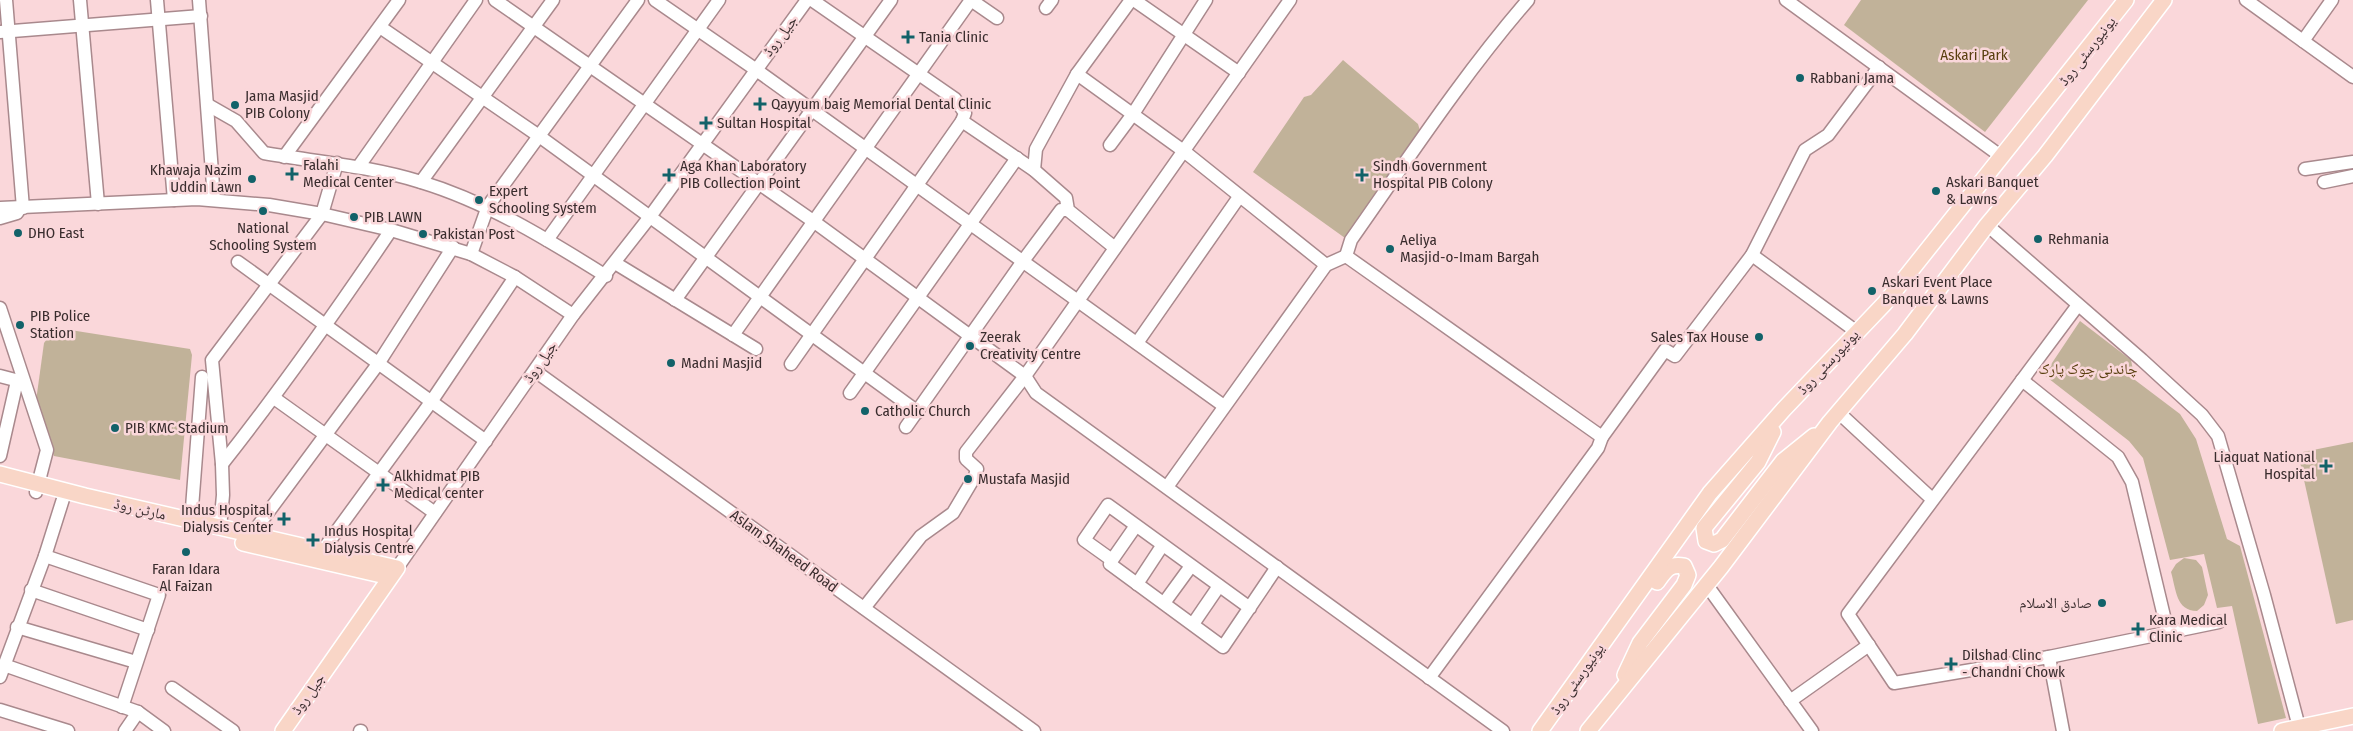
<svg xmlns="http://www.w3.org/2000/svg" width="2353" height="731" viewBox="0 0 2353 731" font-family="'Fira Sans Condensed','Noto Naskh Arabic',sans-serif">
	<rect width="100%" height="100%" fill="#fad7da"/>
	<!-- green -->
	<g fill="#c1b299">
		<path d="M1861 0H2088L1985 132 1844 25Z"/>
		<path d="M1343 60 1418 124 1421 134 1345 238 1253 172 1304 97 1311 95Z"/>
		<path d="M2080 321 2131 360 2135 380 2180 414 2196 439 2227 539 2240 546 2286 718 2258 724 2232 606 2217 608 2204 554 2170 560 2143 458 2129 441 2044 375Z"/>
		<path d="M64 329 190 349 192 355 180 480 54 456 36 401 44 343 50 335Z"/>
		<path d="M2353 442V620L2336 624 2298 453Z"/>
		<path d="M2184 558 2196 560 2202 567 2208 595 2204 605 2197 611C2176 611 2176 589 2171 572L2176 564Z"/>
	</g>
	<g fill="none" stroke-linecap="round" stroke-linejoin="round">
		<defs>
			<g id="minor">
				<path d="M6 0 23 208"/>
				<path d="M80 0 98 204"/>
				<path d="M157 0 174 200"/>
				<path d="M199 0 214 199"/>
				<path d="M495 0 813 221 1025 376 1036 393 1503 731"/>
				<path d="M655 0 755 69 1224 406"/>
				<path d="M812 0 955 99 965 113 962 121 1034 170 1066 198 1068 210 1115 248"/>
				<path d="M971 0 997 18"/>
				<path d="M1134 0 1239 73"/>
				<path d="M1528 0C1463 75 1408 159 1351 240L1346 256 1602 437 1665 350 1675 356 1752 255 1805 150 1828 135 1879 67"/>
				<path d="M1786 0 2002 157"/>
				<path d="M2246 0 2353 77"/>
				<path d="M1046 8 1052 0"/>
				<path d="M380 27 539 136 918 412"/>
				<path d="M0 32 201 16"/>
				<path d="M2303 41 2332 0"/>
				<path d="M1077 74 1185 152 1326 265"/>
				<path d="M208 105 236 121 264 153C317 162 369 166 421 182 487 202 547 239 606 276"/>
				<path d="M1110 145 1133 114 1206 0"/>
				<path d="M284 157 399 0"/>
				<path d="M359 166 476 0"/>
				<path d="M2305 169 2353 162"/>
				<path d="M1034 170 1036 149 1077 74 1131 0"/>
				<path d="M421 182 553 0"/>
				<path d="M2324 182 2353 176"/>
				<path d="M0 208 197 199 269 205 322 214 391 230 471 254 515 277 573 315"/>
				<path d="M0 218 17 213 20 208"/>
				<path d="M1987 225 2142 360 2202 415 2218 436 2264 595 2299 727"/>
				<path d="M547 240 719 0"/>
				<path d="M471 254 488 206 638 0"/>
				<path d="M1752 255 1857 332"/>
				<path d="M238 262 486 441"/>
				<path d="M615 263 756 349"/>
				<path d="M675 300 891 0"/>
				<path d="M2078 305 1848 614 1894 683 2049 657 2219 622"/>
				<path d="M0 308 47 450 36 492"/>
				<path d="M733 335 971 0"/>
				<path d="M1137 343 1239 197"/>
				<path d="M791 364 962 121"/>
				<path d="M535 371 1034 731"/>
				<path d="M0 376 23 382"/>
				<path d="M2022 380 2118 457 2132 482 2168 633"/>
				<path d="M850 393 1017 158"/>
				<path d="M274 398 435 513"/>
				<path d="M1838 412 1932 499"/>
				<path d="M906 427 1023 261 1061 210H1068"/>
				<path d="M0 456 17 381"/>
				<path d="M222 464C282 388 337 310 391 230"/>
				<path d="M1167 487 1326 265 1346 256"/>
				<path d="M191 521 202 377"/>
				<path d="M220 528 223 495 222 464 212 360 322 214 337 163"/>
				<path d="M246 542 378 364 453 247"/>
				<path d="M45 556 159 595 122 707"/>
				<path d="M317 558 431 402 515 277"/>
				<path d="M1112 560 1135 527"/>
				<path d="M397 568 573 315 649 218 807 0"/>
				<path d="M1137 584 1162 546"/>
				<path d="M1706 584 1812 731"/>
				<path d="M31 590 148 630"/>
				<path d="M1164 603 1191 566"/>
				<path d="M864 608 921 536 953 513 975 476 977 469 966 459V452L1025 376 1290 0"/>
				<path d="M1250 608 1108 505 1084 540 1112 560 1110 564 1223 647 1277 567"/>
				<path d="M1193 624 1219 586"/>
				<path d="M17 627 136 662"/>
				<path d="M2049 657 2063 731"/>
				<path d="M4 665 138 712 164 731"/>
				<path d="M0 677 45 556 63 499"/>
				<path d="M1429 678 1598 448 1602 437"/>
				<path d="M172 688 233 731"/>
				<path d="M1790 701 1869 645"/>
				<path d="M0 710 68 731"/>
				<path d="M125 731 138 712"/>
				<path d="M360 731H361"/>
			</g>
			<g id="major">
				<path d="M1773 432 1758 462 1704 528 1706 541 1714 544 1722 540 1783 461 1814 436"/>
				<path d="M0 474 85 496 397 568 283 731"/>
				<path d="M243 543 390 577"/>
				<path d="M1625 675 1640 643 1684 585 1688 575 1684 566C1669 563 1665 571 1657 582"/>
				<path d="M1540 731 1710 493 1784 409 1885 303 2126 0"/>
				<path d="M1588 731 1721 567 1830 422 1905 334 1987 225 2045 156 2164 0"/>
				<path d="M2282 731 2353 716"/>
			</g>
		</defs>
		<!-- minor casing -->
		<use href="#minor" stroke="#a9898d" stroke-width="15"/>
		<!-- major casing -->
		<use href="#major" stroke="#fff" stroke-width="18"/>
		<!-- minor -->
		<use href="#minor" stroke="#fff" stroke-width="12"/>
		<!-- major -->
		<use href="#major" stroke="#f9d6c7" stroke-width="15"/>
	</g>
	<!-- markers -->
	<g fill="#126269" stroke="#fad7da" stroke-width="2">
		<path d="M905.5 29.5h5v5h5v5h-5v5h-5v-5h-5v-5h5z"/>
		<circle cx="1800" cy="78" r="5"/>
		<path d="M757.5 96.5h5v5h5v5h-5v5h-5v-5h-5v-5h5z"/>
		<circle cx="235" cy="105" r="5"/>
		<path d="M703.5 115.5h5v5h5v5h-5v5h-5v-5h-5v-5h5z"/>
		<path d="M289.5 166.5h5v5h5v5h-5v5h-5v-5h-5v-5h5z"/>
		<path d="M666.5 167.5h5v5h5v5h-5v5h-5v-5h-5v-5h5z"/>
		<path d="M1359.5 167.5h5v5h5v5h-5v5h-5v-5h-5v-5h5z"/>
		<circle cx="252" cy="179" r="5"/>
		<circle cx="1936" cy="191" r="5"/>
		<circle cx="479" cy="200" r="5"/>
		<circle cx="263" cy="211" r="5"/>
		<circle cx="354" cy="217" r="5"/>
		<circle cx="18" cy="233" r="5"/>
		<circle cx="423" cy="234" r="5"/>
		<circle cx="2038" cy="239" r="5"/>
		<circle cx="1390" cy="249" r="5"/>
		<circle cx="1872" cy="291" r="5"/>
		<circle cx="20" cy="325" r="5"/>
		<circle cx="1759" cy="337" r="5"/>
		<circle cx="970" cy="346" r="5"/>
		<circle cx="671" cy="363" r="5"/>
		<circle cx="865" cy="411" r="5"/>
		<circle cx="115" cy="428" r="5"/>
		<path d="M2323.5 458.5h5v5h5v5h-5v5h-5v-5h-5v-5h5z"/>
		<circle cx="968" cy="479" r="5"/>
		<path d="M380.5 477.5h5v5h5v5h-5v5h-5v-5h-5v-5h5z"/>
		<path d="M281.5 511.5h5v5h5v5h-5v5h-5v-5h-5v-5h5z"/>
		<path d="M310.5 532.5h5v5h5v5h-5v5h-5v-5h-5v-5h5z"/>
		<circle cx="186" cy="552" r="5"/>
		<circle cx="2102" cy="603" r="5"/>
		<path d="M2135.5 621.5h5v5h5v5h-5v5h-5v-5h-5v-5h5z"/>
		<path d="M1948.5 656.5h5v5h5v5h-5v5h-5v-5h-5v-5h5z"/>
	</g>
	<g text-anchor="middle" dominant-baseline="central" stroke-width="5" stroke-linejoin="round" paint-order="stroke">
		<!-- street labels -->
		<g font-size="15" fill="#3a2d2e" stroke="#fad7da">
			<text transform="translate(780 36) rotate(-53)">جیل روڈ</text>
			<text transform="translate(2087 51) rotate(-52)">یونیورسٹی روڈ</text>
			<text transform="translate(540 362) rotate(-55)">جیل روڈ</text>
			<text transform="translate(1828 362) rotate(-47)">یونیورسٹی روڈ</text>
			<text transform="translate(140 509) rotate(13)">مارٹن روڈ</text>
			<text transform="translate(784 551) rotate(36)">Aslam Shaheed Road</text>
			<text transform="translate(1577 679) rotate(-55)">یونیورسٹی روڈ</text>
			<text transform="translate(308 694) rotate(-55)">جیل روڈ</text>
		</g>
		<!-- poi labels -->
		<g font-size="15" fill="#3a2d2e" stroke="#fad7da" text-anchor="start">
			<text x="919" y="37">Tania Clinic</text>
			<text x="1810" y="78">Rabbani Jama</text>
			<text x="245" y="96">Jama Masjid<tspan x="245" dy="17">PIB Colony</tspan></text>
			<text x="771" y="104">Qayyum baig Memorial Dental Clinic</text>
			<text x="717" y="123">Sultan Hospital</text>
			<text x="303" y="165">Falahi<tspan x="303" dy="17">Medical Center</tspan></text>
			<text x="680" y="166">Aga Khan Laboratory<tspan x="680" dy="17">PIB Collection Point</tspan></text>
			<text x="1373" y="166">Sindh Government<tspan x="1373" dy="17">Hospital PIB Colony</tspan></text>
			<text x="242" y="170" text-anchor="end">Khawaja Nazim<tspan x="242" dy="17">Uddin Lawn</tspan></text>
			<text x="1946" y="182">Askari Banquet<tspan x="1946" dy="17">&amp; Lawns</tspan></text>
			<text x="489" y="191">Expert<tspan x="489" dy="17">Schooling System</tspan></text>
			<text x="364" y="217">PIB LAWN</text>
			<text x="263" y="228" text-anchor="middle">National<tspan x="263" dy="17">Schooling System</tspan></text>
			<text x="28" y="233">DHO East</text>
			<text x="433" y="234">Pakistan Post</text>
			<text x="2048" y="239">Rehmania</text>
			<text x="1400" y="240">Aeliya<tspan x="1400" dy="17">Masjid-o-Imam Bargah</tspan></text>
			<text x="1882" y="282">Askari Event Place<tspan x="1882" dy="17">Banquet &amp; Lawns</tspan></text>
			<text x="30" y="316">PIB Police<tspan x="30" dy="17">Station</tspan></text>
			<text x="980" y="337">Zeerak<tspan x="980" dy="17">Creativity Centre</tspan></text>
			<text x="1749" y="337" text-anchor="end">Sales Tax House</text>
			<text x="681" y="363">Madni Masjid</text>
			<text x="875" y="411">Catholic Church</text>
			<text x="125" y="428">PIB KMC Stadium</text>
			<text x="2315" y="457" text-anchor="end">Liaquat National<tspan x="2315" dy="17">Hospital</tspan></text>
			<text x="394" y="476">Alkhidmat PIB<tspan x="394" dy="17">Medical center</tspan></text>
			<text x="978" y="479">Mustafa Masjid</text>
			<text x="273" y="510" text-anchor="end">Indus Hospital,<tspan x="273" dy="17">Dialysis Center</tspan></text>
			<text x="324" y="531">Indus Hospital<tspan x="324" dy="17">Dialysis Centre</tspan></text>
			<text x="186" y="569" text-anchor="middle">Faran Idara<tspan x="186" dy="17">Al Faizan</tspan></text>
			<text x="2092" y="603" text-anchor="end">صادق الاسلام</text>
			<text x="2149" y="620">Kara Medical<tspan x="2149" dy="17">Clinic</tspan></text>
			<text x="1962" y="655">Dilshad Clinc<tspan x="1962" dy="17">- Chandni Chowk</tspan></text>
		</g>
		<!-- park labels -->
		<g font-size="15" fill="#593f0f" stroke="#fad7da">
			<text x="1974" y="55">Askari Park</text>
			<text x="2088" y="369">چاندنی چوک پارک</text>
		</g>
	</g>
</svg>
